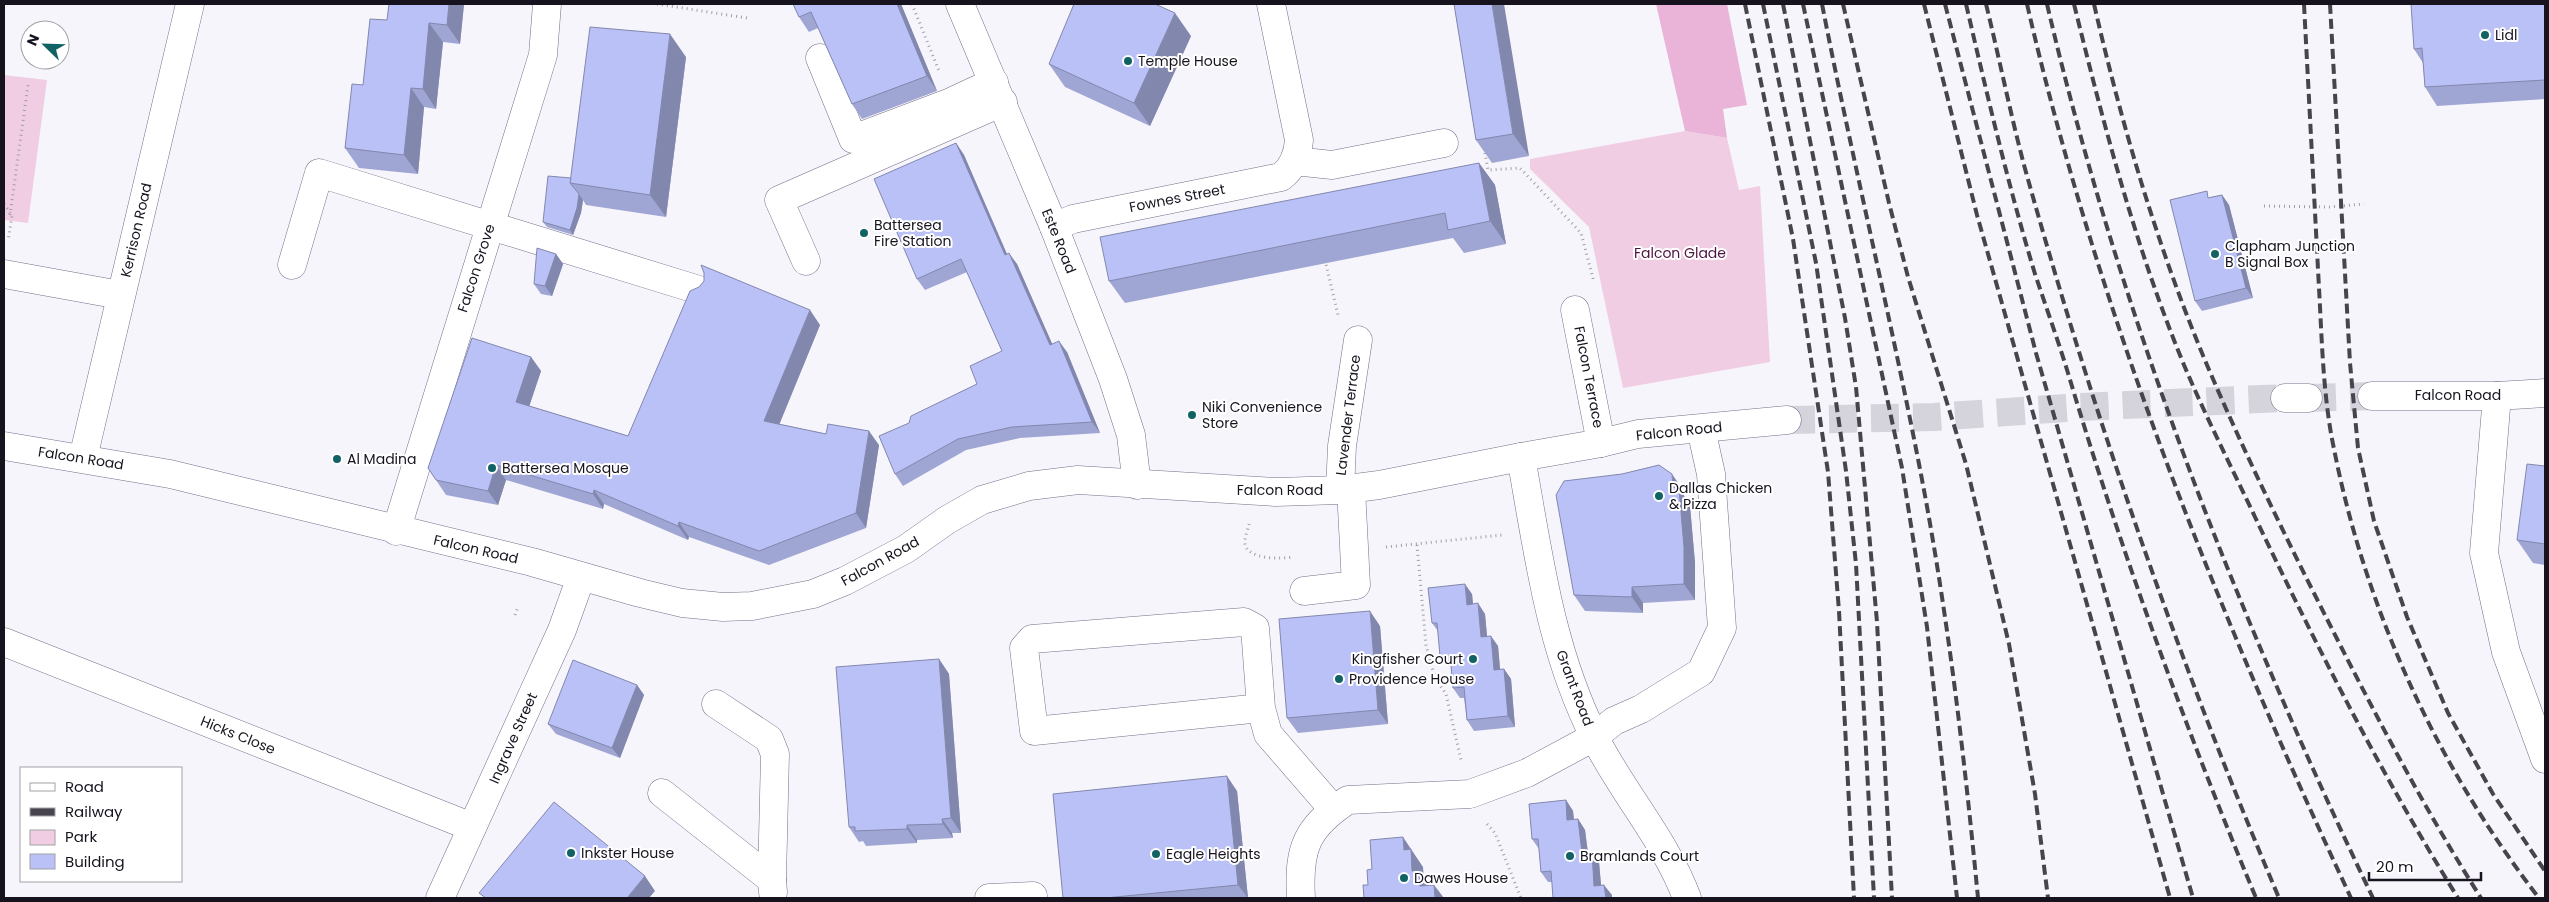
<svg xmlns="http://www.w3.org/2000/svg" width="2549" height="902" viewBox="0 0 2549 902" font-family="Poppins,sans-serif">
	<rect width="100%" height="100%" fill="#f7f5fc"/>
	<!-- green -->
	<g fill="#f0cde3">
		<path d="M4 75 47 80 28 223 4 220Z"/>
		<path d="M1685 131 1727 138 1739 190 1760 186 1770 362 1623 388 1589 227 1530 169V159Z"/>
	</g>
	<!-- forest -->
	<path fill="#e9b4d7" d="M1656 4H1727L1747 105 1723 109 1727 138 1685 131Z"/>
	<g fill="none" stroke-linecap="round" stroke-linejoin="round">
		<!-- major-tunnel -->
		<g stroke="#d5d3db" stroke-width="28" stroke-dasharray="28 14" stroke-linecap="butt">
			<path d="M2308 398 2372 396"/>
			<path d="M1787 420 1934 417 2080 407 2285 398"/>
		</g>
		<defs>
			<g id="minor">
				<path d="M960 4 1054 227 1113 379 1131 435 1137 485"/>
				<path d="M820 58 853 139 951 102 994 82"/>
				<path d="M1294 161 1332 165 1444 143"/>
				<path d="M1054 227 1073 219 1281 177C1293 168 1298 154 1299 140L1271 4"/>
				<path d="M806 261 779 200 1003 102"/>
				<path d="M292 265 319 173 699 290"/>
				<path d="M4 274 120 295"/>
				<path d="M1575 310 1601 443"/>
				<path d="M2497 396 2484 553 2506 652 2545 759"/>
				<path d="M1521 457C1538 552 1550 650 1595 738 1622 792 1666 841 1687 898"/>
				<path d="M83 458 190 4"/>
				<path d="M1340 490 1342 446 1358 340"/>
				<path d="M396 531 543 55 547 4"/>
				<path d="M1304 591 1356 585 1351 489"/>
				<path d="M4 642 472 827"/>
				<path d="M716 704 769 739 775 754 772 880"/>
				<path d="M1261 708 1034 731 1024 648 1032 639 1244 622 1255 628 1261 708 1268 734 1333 809"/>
				<path d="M662 793 772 880 773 892"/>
				<path d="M440 898 562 630 581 577"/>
				<path d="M989 898 1033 896"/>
				<path d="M1301 898C1298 849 1306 827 1348 800L1470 794 1527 773 1594 737 1614 721 1641 709 1701 672 1722 628 1711 474 1701 429"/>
			</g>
			<g id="major">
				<path d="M2372 396H2497L2545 393"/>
				<path d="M2285 398H2308"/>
				<path d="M4 446 170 474 532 562 640 593 682 603 723 607 752 606 813 594 845 581 906 549 947 520 982 500 1029 486 1078 480 1276 492 1340 490 1379 485 1521 457 1601 443 1638 434 1787 420"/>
			</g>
		</defs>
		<!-- minor casing -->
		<use href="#minor" stroke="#766e8a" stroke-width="29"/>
		<!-- major casing -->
		<use href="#major" stroke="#766e8a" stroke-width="29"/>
		<!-- path -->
		<g stroke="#a19ea7" stroke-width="3" stroke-dasharray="1 4" stroke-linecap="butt">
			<path d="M657 4 747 18"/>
			<path d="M912 4 939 71"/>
			<path d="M1484 148 1488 170 1520 168 1581 233 1594 282"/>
			<path d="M4 204 12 216 8 241"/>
			<path d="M2264 206 2329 207 2364 204"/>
			<path d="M10 215 28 85"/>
			<path d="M1325 260 1338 315"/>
			<path d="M1249 524C1248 530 1244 538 1245 544 1248 560 1281 559 1293 557"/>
			<path d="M1417 545 1426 645 1435 678 1446 694 1461 760"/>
			<path d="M1386 547 1502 535"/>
			<path d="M515 615 518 607"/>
			<path d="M1487 824 1495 833 1521 898"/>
		</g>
		<!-- minor -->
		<use href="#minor" stroke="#fff" stroke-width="28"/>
		<!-- major -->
		<use href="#major" stroke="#fff" stroke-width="28"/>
		<!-- rail -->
		<g stroke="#48444e" stroke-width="4" stroke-dasharray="10 5" stroke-linecap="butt">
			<path d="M1745 4 1793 239 1828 472 1839 611 1854 898"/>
			<path d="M1763 4 1816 263 1846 471 1856 564 1874 898"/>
			<path d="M1783 4 1845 318 1856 387 1877 622 1892 898"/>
			<path d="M1803 4 1902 468 1927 627 1957 898"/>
			<path d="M1822 4C1852 158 1889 310 1919 464 1947 607 1964 753 1978 898"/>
			<path d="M1843 4 1889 203 1908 277 1966 464 2009 644 2035 794 2048 898"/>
			<path d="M1924 4 1977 215 2170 898"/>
			<path d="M1945 4 2036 353 2193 898"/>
			<path d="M1966 4C1987 94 2008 185 2035 274 2046 307 2058 340 2068 373 2121 551 2185 727 2256 898"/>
			<path d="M1986 4C1999 57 2010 112 2024 165 2093 414 2178 660 2279 898"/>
			<path d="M2027 4C2098 313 2217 611 2351 898"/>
			<path d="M2047 4C2119 313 2236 612 2373 898"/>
			<path d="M2074 4C2104 126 2136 249 2184 365 2206 417 2231 466 2255 517 2317 647 2382 776 2458 898"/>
			<path d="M2094 4C2122 126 2158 249 2207 365 2244 452 2286 538 2329 623 2376 716 2425 810 2481 898"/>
			<path d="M2304 4C2309 99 2314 193 2319 288 2322 341 2323 397 2334 449 2366 611 2438 768 2539 898"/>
			<path d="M2330 4 2350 363 2358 448 2374 521 2407 617 2448 713 2493 794 2545 871"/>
		</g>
	</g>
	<!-- wall -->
	<g fill="#a0a6d4">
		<path d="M389 4H464L460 44 443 42 436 109 424 107 418 174 359 168 345 148 363 85 387 20Z"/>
		<path d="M725 4H739V5Z"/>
		<path d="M793 4H901L937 91 862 119 852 104 818 28 809 32 799 17Z"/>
		<path d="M1454 4 1529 156 1492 163 1476 140Z"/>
		<path d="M2545 4V99L2437 106 2425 87 2423 63 2414 49Z"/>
		<path d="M1191 36 1150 126 1065 87 1049 64Z"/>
		<path d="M686 57 666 217 586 205 583 200 581 213 573 235 547 227 543 222 571 178Z"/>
		<path d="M956 143 964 155 1007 254 1017 264 1052 344 1067 352 1100 433 1020 438 966 450 903 486 895 474 909 423 977 384 1002 351 967 272 925 290 917 279Z"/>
		<path d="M1479 163 1495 185 1506 244 1464 253 1453 238 1125 303 1109 281Z"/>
		<path d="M2222 195 2229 205 2253 298 2202 311 2195 301 2211 197Z"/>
		<path d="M556 254 563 264 552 296 541 294 534 284Z"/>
		<path d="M820 325 779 424 879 445 866 528 769 565 689 537 688 540 604 504 603 509 506 480 498 505 446 495 428 468 531 357 541 371 529 406 628 436Z"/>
		<path d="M2545 466V565L2533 563 2517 540Z"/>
		<path d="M1683 490 1684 496 1690 506 1695 563V600L1643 603V613L1585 611 1574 595Z"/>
		<path d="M1472 594 1473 604 1485 614 1487 636 1498 646 1500 669H1504L1511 679 1515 727 1474 731 1467 720 1464 698H1460L1453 688 1451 666H1447L1440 656 1438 631 1432 623Z"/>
		<path d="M1380 626 1388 724 1298 733 1287 718Z"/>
		<path d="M939 659 949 674 961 833H952L953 838 917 840V843L866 846 863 841 859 842 849 827Z"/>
		<path d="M637 685 644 695 620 758 556 734 548 724Z"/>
		<path d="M1237 791 1248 898H1063Z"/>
		<path d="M1566 800 1573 811 1574 820 1578 819 1585 830 1588 852H1592L1599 862 1601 885 1612 895V898H1553L1552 882H1548L1541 872 1539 849 1532 839Z"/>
	</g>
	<!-- shaded-wall -->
	<g fill="#8287ad">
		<path d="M449 4H464L460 44 447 25Z"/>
		<path d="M897 4H901L937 91 927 76Z"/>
		<path d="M1492 4H1504L1529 156 1513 134Z"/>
		<path d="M1175 13 1191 36 1150 126 1134 103Z"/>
		<path d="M429 23 443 42 436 109 423 89Z"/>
		<path d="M670 34 686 57 666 217 650 195Z"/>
		<path d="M411 88 424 107 418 174 404 155Z"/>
		<path d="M956 143 964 155 1012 266 1005 255Z"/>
		<path d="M1479 163 1495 185 1506 244 1490 221Z"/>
		<path d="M579 194 583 200 581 213 573 235 570 230Z"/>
		<path d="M2222 195 2229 205 2253 298 2246 288Z"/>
		<path d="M1009 253 1017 264 1058 357 1050 345Z"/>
		<path d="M556 254 563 264 552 296 545 286Z"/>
		<path d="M810 310 820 325 775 435 764 421Z"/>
		<path d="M1059 341 1067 352 1100 433 1092 422Z"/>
		<path d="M531 357 541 371 526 416 516 402Z"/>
		<path d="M869 431 879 445 866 528 856 513Z"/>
		<path d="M496 465 506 480 498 505 488 491Z"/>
		<path d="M1672 474 1683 490 1684 496 1690 506 1695 563V600L1684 584Z"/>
		<path d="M594 490 604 504 603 509 593 494Z"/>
		<path d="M679 522 689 537 688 540 678 526Z"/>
		<path d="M1465 584 1472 594 1474 615 1467 605Z"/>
		<path d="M1632 587 1643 603V613L1632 597Z"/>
		<path d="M1478 603 1485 614 1488 647 1481 637Z"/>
		<path d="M1370 611 1380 626 1388 724 1378 710Z"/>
		<path d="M1491 636 1498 646 1501 680 1494 670Z"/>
		<path d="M939 659 949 674 961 833 951 818Z"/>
		<path d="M1504 669 1511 679 1515 727 1508 716Z"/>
		<path d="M637 685 644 695 620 758 612 748Z"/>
		<path d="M1227 776 1237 791 1248 898 1238 885Z"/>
		<path d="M1566 800 1573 811 1575 831 1567 820Z"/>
		<path d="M942 819 952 833 953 838 943 824Z"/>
		<path d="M1578 819 1585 830 1589 863 1582 853Z"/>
		<path d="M907 825 917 840V843L907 829Z"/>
		<path d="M1403 837 1423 867 1424 879 1431 889 1420 886 1412 871 1404 850Z"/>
		<path d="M1592 852 1599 862 1602 896 1594 886Z"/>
		<path d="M645 876 655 891 649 898H627Z"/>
		<path d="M1434 885 1444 898H1435Z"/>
		<path d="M1604 885 1612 895V898H1606Z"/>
	</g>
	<!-- building -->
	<g fill="#bac1f7" stroke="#8287ad">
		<path d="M389 4H449L447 25 429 23 423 89 411 88 404 155 345 148 352 84 363 85 370 19 387 20Z"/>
		<path d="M793 4H897L927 76 852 104 811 12 799 17Z"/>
		<path d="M1074 4H1155L1175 13 1134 103 1049 64Z"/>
		<path d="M1454 4H1492L1513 134 1476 140Z"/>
		<path d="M2411 4H2545V80L2425 87 2422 48 2414 49Z"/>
		<path d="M590 27 670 34 650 195 570 183Z"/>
		<path d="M956 143 1005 255 1009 253 1050 345 1059 341 1092 422 1012 427 958 439 895 474 879 436 909 423 911 416 977 384 970 366 1002 351 961 259 917 279 874 179Z"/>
		<path d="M1479 163 1490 221 1448 230 1445 213 1109 281 1100 237Z"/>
		<path d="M548 176 571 178 570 183 579 194 577 208 570 230 543 222Z"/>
		<path d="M2207 191 2208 198 2222 195 2246 288 2195 301 2170 200Z"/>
		<path d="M537 248 556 254 545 286 534 284Z"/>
		<path d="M701 265 810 310 764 421 826 434 828 424 869 431 856 513 759 551 679 522 678 526 594 490 593 494 496 465 488 491 436 480 428 468 472 338 531 357 516 402 628 436 690 291 699 287 704 281V273Z"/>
		<path d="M2527 464 2545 466V544L2517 540Z"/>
		<path d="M1659 465 1672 474 1673 487 1679 489 1684 547V584L1632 587V597L1574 595 1556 495 1564 481 1622 474Z"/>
		<path d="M1465 584 1467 605 1478 603 1481 637 1491 636 1494 670 1504 669 1508 716 1467 720 1464 687 1453 688 1450 655 1440 656 1437 623H1432L1428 588Z"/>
		<path d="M1370 611 1378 710 1287 718 1279 619Z"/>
		<path d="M939 659 951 818 942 819 943 824 907 825V829L855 831V827H849L836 667Z"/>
		<path d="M573 660 637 685 612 748 548 724Z"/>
		<path d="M1227 776 1238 885 1105 898H1063L1053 794Z"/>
		<path d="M1566 800 1567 820 1578 819 1582 853 1592 852 1594 886 1604 885 1606 898H1553L1551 871 1541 872 1538 839H1532L1529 804Z"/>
		<path d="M554 802 645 876 627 898H486L479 893Z"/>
		<path d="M1403 837 1404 850 1411 849 1412 871H1418L1420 886 1434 885 1435 898H1364L1363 885H1368L1367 870 1372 869 1370 840Z"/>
	</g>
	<!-- markers -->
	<g fill="#116264" stroke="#fff" stroke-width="2">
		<circle cx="2485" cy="35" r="5"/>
		<circle cx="1128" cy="61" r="5"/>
		<circle cx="864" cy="233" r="5"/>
		<circle cx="2215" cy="254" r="5"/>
		<circle cx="1192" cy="415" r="5"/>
		<circle cx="337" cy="459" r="5"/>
		<circle cx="492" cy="468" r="5"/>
		<circle cx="1659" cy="496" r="5"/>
		<circle cx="1473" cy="659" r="5"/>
		<circle cx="1339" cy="679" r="5"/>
		<circle cx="571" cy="853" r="5"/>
		<circle cx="1156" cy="854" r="5"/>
		<circle cx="1570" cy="856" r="5"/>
		<circle cx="1404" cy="878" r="5"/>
	</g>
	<g text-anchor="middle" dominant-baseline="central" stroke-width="4" stroke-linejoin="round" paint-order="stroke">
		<!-- poi labels -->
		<g font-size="14" fill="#17131e" stroke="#fff" text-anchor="start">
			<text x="2495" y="35">Lidl</text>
			<text x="1138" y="61">Temple House</text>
			<text x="874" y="225">Battersea<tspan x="874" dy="16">Fire Station</tspan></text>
			<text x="2225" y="246">Clapham Junction<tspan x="2225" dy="16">B Signal Box</tspan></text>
			<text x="1202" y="407">Niki Convenience<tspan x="1202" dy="16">Store</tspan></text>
			<text x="347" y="459">Al Madina</text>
			<text x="502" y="468">Battersea Mosque</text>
			<text x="1669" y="488">Dallas Chicken<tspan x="1669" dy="16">&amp; Pizza</tspan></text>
			<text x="1463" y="659" text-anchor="end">Kingfisher Court</text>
			<text x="1349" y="679">Providence House</text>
			<text x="581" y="853">Inkster House</text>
			<text x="1166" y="854">Eagle Heights</text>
			<text x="1580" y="856">Bramlands Court</text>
			<text x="1414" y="878">Dawes House</text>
		</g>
		<!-- street labels -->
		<g font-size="14" fill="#17131e" stroke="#fff">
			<text transform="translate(1177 198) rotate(-11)">Fownes Street</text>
			<text transform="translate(136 230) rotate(-77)">Kerrison Road</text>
			<text transform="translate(1059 241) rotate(68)">Este Road</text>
			<text transform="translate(476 268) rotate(-72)">Falcon Grove</text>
			<text transform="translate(1589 377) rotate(79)">Falcon Terrace</text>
			<text x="2458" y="395">Falcon Road</text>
			<text transform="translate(1348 415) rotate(-83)">Lavender Terrace</text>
			<text transform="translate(1679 431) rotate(-6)">Falcon Road</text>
			<text transform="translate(81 458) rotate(9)">Falcon Road</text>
			<text x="1280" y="490">Falcon Road</text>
			<text transform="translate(476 549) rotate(13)">Falcon Road</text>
			<text transform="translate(880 561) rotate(-29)">Falcon Road</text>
			<text transform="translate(1575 688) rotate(69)">Grant Road</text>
			<text transform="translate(238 735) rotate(22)">Hicks Close</text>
			<text transform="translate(513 738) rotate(-66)">Ingrave Street</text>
		</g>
		<!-- park labels -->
		<g font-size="14" fill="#4e113f" stroke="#fff">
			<text x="1680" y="253">Falcon Glade</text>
		</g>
	</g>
	<!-- border -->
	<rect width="2549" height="902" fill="none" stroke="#17131e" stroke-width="10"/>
	<!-- legend -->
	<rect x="20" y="767" width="162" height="115" fill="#ffffff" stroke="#a2a1a5"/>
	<rect x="30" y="783" width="25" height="8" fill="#ffffff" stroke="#a2a1a5"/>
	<text x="65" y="792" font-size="15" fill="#17131e">Road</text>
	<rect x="30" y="808" width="25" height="8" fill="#48444e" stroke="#a2a1a5"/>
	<text x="65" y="817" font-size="15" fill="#17131e">Railway</text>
	<rect x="30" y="830" width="25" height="15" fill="#f0cde3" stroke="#a2a1a5"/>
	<text x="65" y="842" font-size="15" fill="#17131e">Park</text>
	<rect x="30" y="854" width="25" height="15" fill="#bac1f7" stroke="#a2a1a5"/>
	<text x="65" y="867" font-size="15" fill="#17131e">Building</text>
	<!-- north arrow -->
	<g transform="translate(45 45) rotate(293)"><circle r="24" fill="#ffffff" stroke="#a2a1a5"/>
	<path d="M0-4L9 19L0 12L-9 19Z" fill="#116264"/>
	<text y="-8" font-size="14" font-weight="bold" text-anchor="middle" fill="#17131e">N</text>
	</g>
	<!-- scale -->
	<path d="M2369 872v8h112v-8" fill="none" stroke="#17131e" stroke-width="2.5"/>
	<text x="2376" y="872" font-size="15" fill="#17131e" stroke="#ffffff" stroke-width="4" paint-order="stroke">20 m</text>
</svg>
